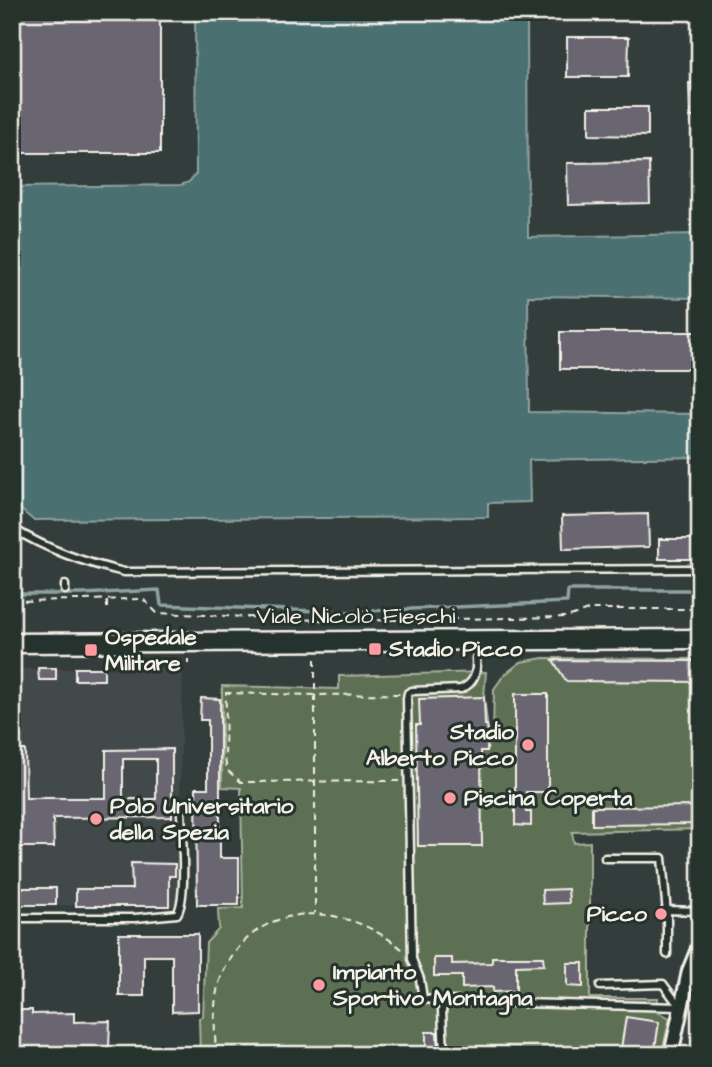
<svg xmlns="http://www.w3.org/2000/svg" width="712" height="1067" viewBox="0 0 712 1067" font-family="'Architects Daughter',sans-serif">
	<rect width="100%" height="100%" fill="#333d3b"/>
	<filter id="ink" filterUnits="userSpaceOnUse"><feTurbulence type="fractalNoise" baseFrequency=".0143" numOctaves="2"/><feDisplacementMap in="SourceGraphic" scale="14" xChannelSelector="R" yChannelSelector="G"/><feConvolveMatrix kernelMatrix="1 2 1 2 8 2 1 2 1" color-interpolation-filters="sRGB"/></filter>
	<g filter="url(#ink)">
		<!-- built -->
		<path fill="#43494c" d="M183 668 177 906 12 905V669Z"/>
		<!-- green -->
		<path fill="#5d6f52" stroke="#a8b09d" stroke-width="2" d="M543 658 700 659V829L572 832 574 843 590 842V998H658L657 1012 670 1018 661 1055H200L199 1018 203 1017 206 943 219 929 218 909 243 908 241 788 222 787V686L339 689V676L486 672 484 697 488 731 493 732 494 689 504 675 521 662Z"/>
		<!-- water -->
		<path fill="#4c6f72" stroke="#8fa3a1" stroke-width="2" d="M195 12H527L528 237 700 234V298L528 296 529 412 700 414V457L529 460 530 502 488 503V517L33 520 12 502V187L181 185 189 182 196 174Z"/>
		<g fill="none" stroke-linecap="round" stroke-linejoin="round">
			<!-- stream -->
			<path stroke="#8fa3a1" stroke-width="3.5" d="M12 594H82L159 590 161 605 344 612 567 602 568 590H700"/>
		</g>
		<!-- building -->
		<g fill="#696672" stroke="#f4f1e8" stroke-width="2" fill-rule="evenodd">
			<rect x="12" y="12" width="148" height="141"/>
			<path d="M567 37H629L628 77H567Z"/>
			<path d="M689 83H700V117H690Z"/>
			<path d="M589 107H648V136L589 135Z"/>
			<path d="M649 162 650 203 568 205 567 163Z"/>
			<rect x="560" y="332" width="140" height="37"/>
			<path d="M648 514 649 547 563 549 562 516Z"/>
			<rect x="659" y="539" width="41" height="20"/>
			<path d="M553 660 700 661V682L566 681Z"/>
			<path d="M38 668H56V680H39Z"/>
			<rect x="75" y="668" width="29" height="12"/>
			<path d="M515 694H548V792H526V812H531V826L515 825Z"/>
			<path d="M484 697 485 725H487L488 732 487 751H481L482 846H418L416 725H420L419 699Z"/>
			<path d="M201 698 220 699V858H239V905H197L196 788H208V720H200Z"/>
			<path d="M172 749V817L53 818 54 847H17V818H12V750H25L26 798H106V750ZM123 759H156V799H123Z"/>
			<path d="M700 806V824L592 825V807Z"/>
			<path d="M131 863 175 864V876H169V906H76V889H132Z"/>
			<rect x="12" y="888" width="44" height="17"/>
			<path d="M568 889 569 903 543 904 542 890Z"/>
			<path d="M119 934H198V1011L172 1012V956H144V996H119Z"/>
			<path d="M492 957H543L544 965 516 966V991L493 992V987L462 988V976H434V958H452V964L492 963Z"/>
			<path d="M567 963H583V987L567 986Z"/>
			<path d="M12 1010H32V1014L74 1013V1022L110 1021 109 1048H74V1055H12Z"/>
			<path d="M626 1017 659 1022 654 1055H620Z"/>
			<path d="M426 1032H437L438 1055H426Z"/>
		</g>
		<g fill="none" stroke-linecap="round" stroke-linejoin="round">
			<defs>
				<g id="service">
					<path d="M12 528C48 550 83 562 124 572L700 569"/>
					<path d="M65 585V590"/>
					<path d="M605 858H662L667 914V954"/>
					<path d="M665 910 700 911"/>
					<path d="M12 918H135L177 914C188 897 181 830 181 807"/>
					<path d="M600 986 663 984 680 1007"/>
					<path d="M446 1001 423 999 420 979 412 959 407 698 408 693 412 691 461 689C475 683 477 672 476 658"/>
					<path d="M444 1055 442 1010 446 1001 680 1007"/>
				</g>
				<path id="minor" d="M671 1055 689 971 700 944"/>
				<path id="secondary" d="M12 643 700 639"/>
			</defs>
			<!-- service casing -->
			<use href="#service" stroke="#f4f1e8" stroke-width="11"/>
			<!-- minor casing -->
			<use href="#minor" stroke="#f4f1e8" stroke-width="18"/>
			<!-- secondary casing -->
			<use href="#secondary" stroke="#f4f1e8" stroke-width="23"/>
			<!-- path -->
			<g stroke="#f4f1e8" stroke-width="2" stroke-dasharray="7 5" stroke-linecap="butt">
				<path d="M12 601 143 599 157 613 339 621 567 617 591 609H700"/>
				<path d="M107 601V611"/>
				<path d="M188 659V664"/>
				<path d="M315 659V913"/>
				<path d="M399 781 241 782 227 770 225 759 226 693 315 695 400 694"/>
				<path d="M216 1055C215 1030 212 1003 220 980 252 897 343 899 403 950"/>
				<path d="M697 1055 700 1028"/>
			</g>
			<!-- service -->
			<use href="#service" stroke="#26332d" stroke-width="6"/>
			<!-- minor -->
			<use href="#minor" stroke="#26332d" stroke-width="12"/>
			<!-- secondary -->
			<use href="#secondary" stroke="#26332d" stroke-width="18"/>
		</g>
	</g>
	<!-- markers -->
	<g fill="#ff9aa2" stroke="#26332d" stroke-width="2.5">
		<rect x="368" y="642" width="14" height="14" rx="3.5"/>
		<rect x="84" y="643" width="14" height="14" rx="3.5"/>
		<circle cx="528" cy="745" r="7"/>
		<circle cx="450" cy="798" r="7"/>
		<circle cx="96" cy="819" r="7"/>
		<circle cx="661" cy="914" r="7"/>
		<circle cx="319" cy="985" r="7"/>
	</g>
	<g text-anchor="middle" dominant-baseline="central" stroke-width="6" stroke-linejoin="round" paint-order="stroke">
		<!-- street labels -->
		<g font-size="23" fill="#f4f1e8" stroke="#26332d">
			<text x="356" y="616">Viale Nicolò Fieschi</text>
		</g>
		<!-- poi labels -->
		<g font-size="23" font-weight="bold" fill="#f4f1e8" stroke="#26332d" text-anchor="start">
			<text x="105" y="637">Ospedale<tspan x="105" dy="26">Militare</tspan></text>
			<text x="389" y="649">Stadio Picco</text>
			<text x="514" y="732" text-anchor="end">Stadio<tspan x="514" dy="26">Alberto Picco</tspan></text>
			<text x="464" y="798">Piscina Coperta</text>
			<text x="110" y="806">Polo Universitario<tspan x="110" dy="26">della Spezia</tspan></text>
			<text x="647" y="914" text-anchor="end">Picco</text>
			<text x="333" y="972">Impianto<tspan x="333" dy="26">Sportivo Montagna</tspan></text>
		</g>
	</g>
	<!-- margin -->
	<rect width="712" height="1067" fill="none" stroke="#26332d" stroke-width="42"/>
	<rect x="21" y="21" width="670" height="1025" fill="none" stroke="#f4f1e8" stroke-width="2.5" filter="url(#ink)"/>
</svg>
